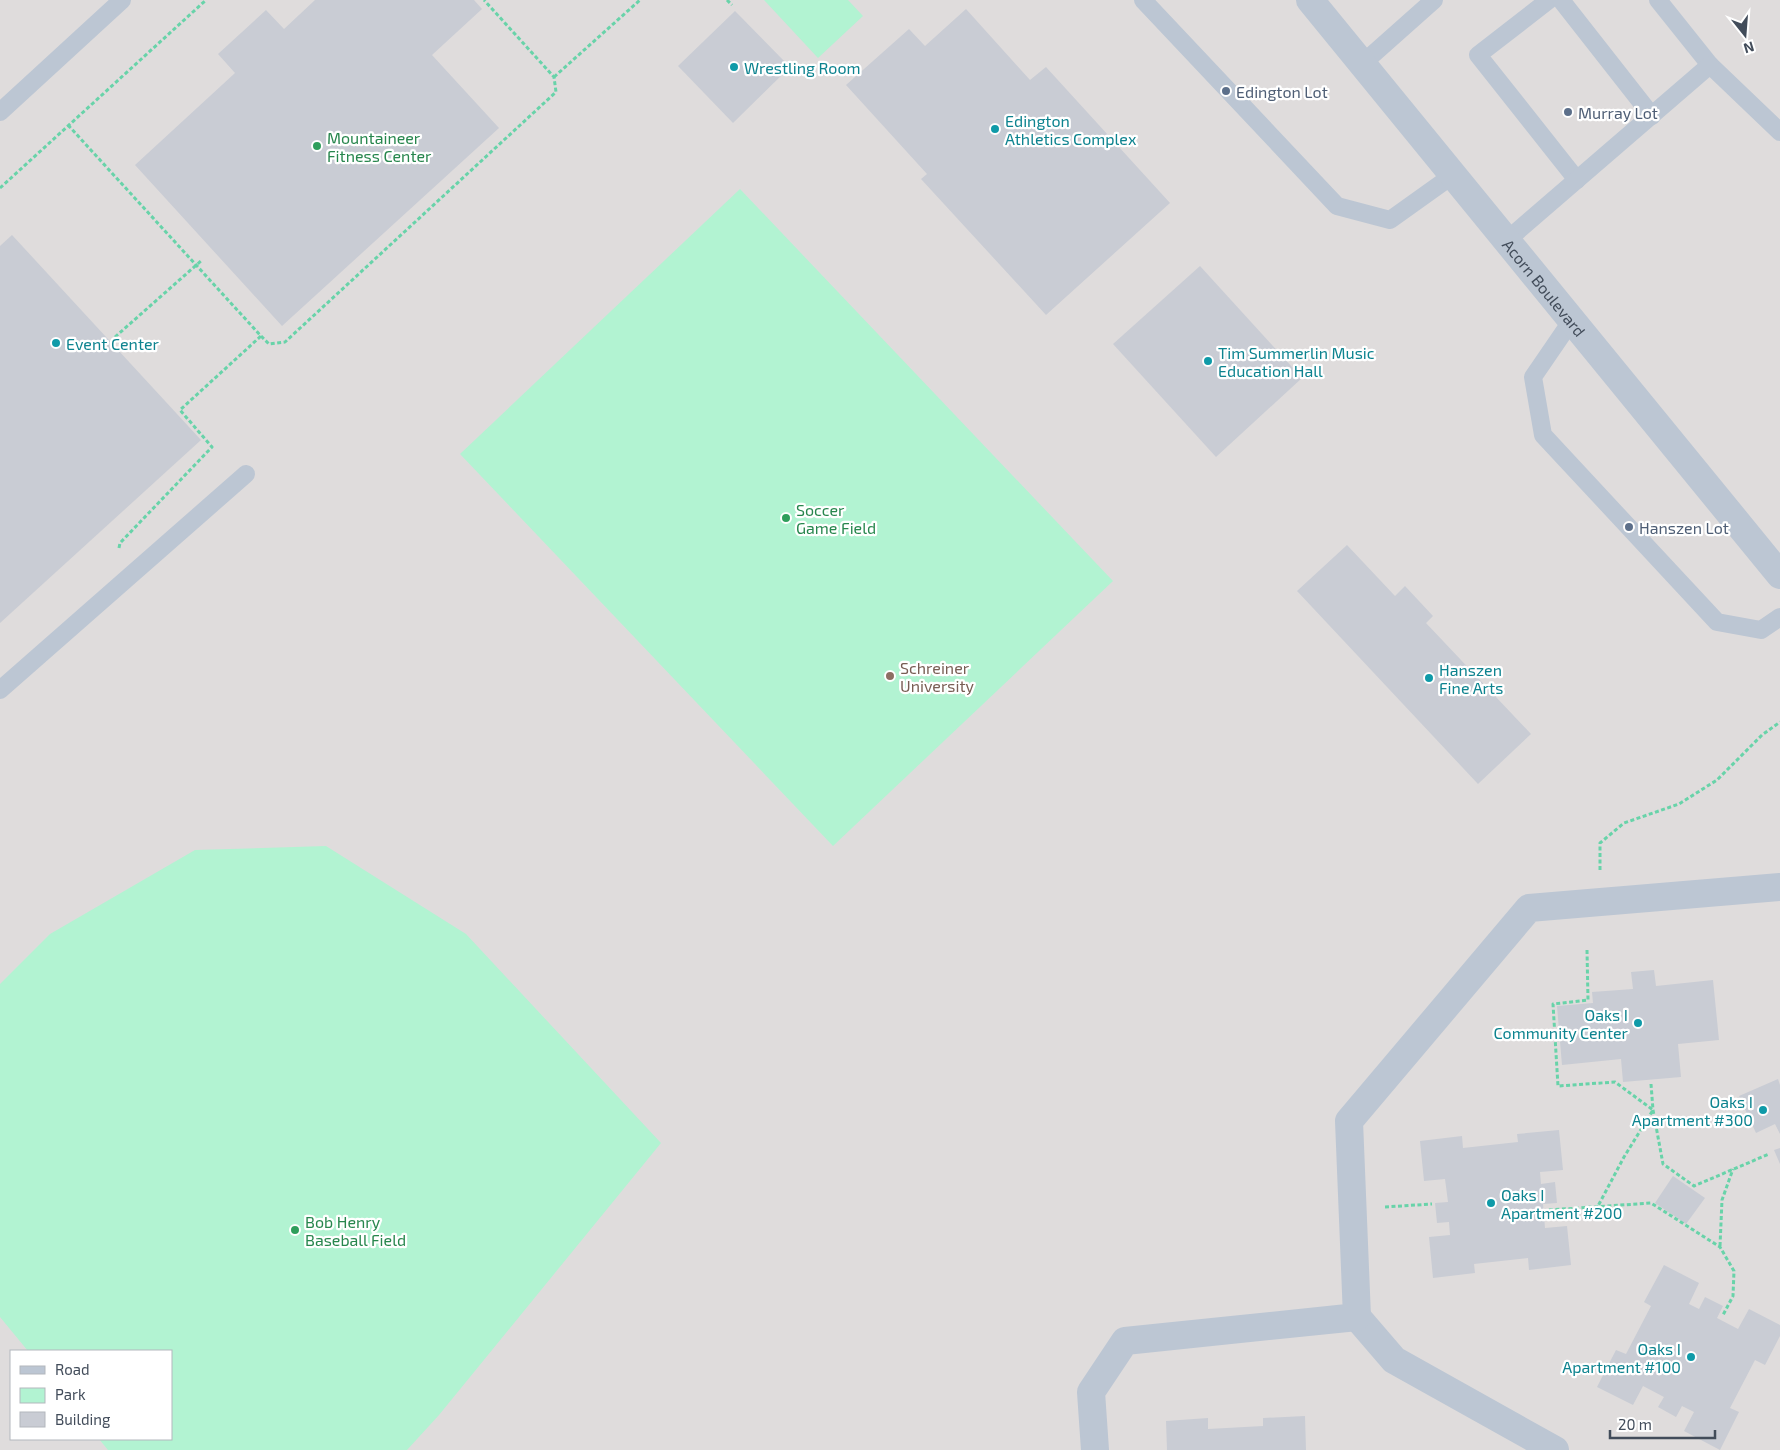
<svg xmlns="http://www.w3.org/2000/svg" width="1780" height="1450" viewBox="0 0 1780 1450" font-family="'Exo 2',sans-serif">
	<rect width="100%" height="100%" fill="#eeebeb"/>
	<!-- education -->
	<path fill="#dfdcdc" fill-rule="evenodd" d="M0 0H1780V1450H0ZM11 1351H171V1439H11Z"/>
	<!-- green -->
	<g fill="#b2f3d2">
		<path d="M764 0H848L863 16 818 58Z"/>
		<path d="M740 189 1113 581 833 846 460 454Z"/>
		<path d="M326 846 466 934 661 1143 439 1415 407 1450H108L99 1439H171V1351H28L0 1317V984L50 934 195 850Z"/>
	</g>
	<!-- building -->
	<g fill="#c9ccd4">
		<path d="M315 0H474L482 9 432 55 499 128 282 326 135 165 235 73 218 54 266 10 284 29Z"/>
		<path d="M966 9 1030 80 1046 67 1170 203 1046 315 921 179 927 174 846 85 909 29 925 46Z"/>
		<path d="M735 11 790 67 733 123 678 66Z"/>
		<path d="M12 235 201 440 0 623V246Z"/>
		<path d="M1200 266 1302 378 1216 457 1113 344Z"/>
		<path d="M1347 545 1395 596 1405 586 1433 616 1426 623 1531 734 1478 784 1297 591Z"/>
		<path d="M1654 970 1656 986 1713 980 1719 1040 1678 1044 1681 1077 1623 1082 1621 1059 1562 1065 1557 1006 1593 1003 1592 992 1633 989 1631 972Z"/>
		<path d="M1778 1079 1780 1085V1134L1775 1124 1756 1133 1739 1096Z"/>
		<path d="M1559 1130 1563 1170 1540 1172 1541 1184 1555 1182 1557 1203 1543 1204 1545 1228 1567 1226 1571 1265 1529 1270 1528 1258 1474 1264 1475 1273 1433 1278 1429 1237 1450 1235 1449 1222 1437 1223 1435 1203 1448 1202 1445 1179 1424 1181 1420 1141 1462 1136 1463 1148 1518 1142 1517 1134Z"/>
		<path d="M1780 1148V1164L1774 1150Z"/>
		<path d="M1673 1176 1705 1198 1686 1224 1655 1203Z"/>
		<path d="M1664 1265 1699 1283 1689 1304 1699 1309 1705 1297 1723 1306 1717 1318 1738 1329 1749 1309 1780 1325V1336L1765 1365 1755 1360 1730 1408 1739 1412 1720 1450 1684 1431 1694 1412 1682 1406 1676 1417 1658 1407 1664 1397 1643 1386 1633 1405 1597 1387 1616 1350 1626 1354 1651 1306 1644 1302Z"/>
		<path d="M1305 1416 1306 1450H1167L1166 1421 1208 1418V1429L1263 1426V1418Z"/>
	</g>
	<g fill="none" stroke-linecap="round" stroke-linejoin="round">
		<!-- path -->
		<g stroke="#68d3a9" stroke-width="3" stroke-dasharray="4 2.5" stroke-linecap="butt">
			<path d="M727 0 732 5"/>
			<path d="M554 77 640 0"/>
			<path d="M68 125 261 336 269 344 285 342 556 92 554 77 484 0"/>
			<path d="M0 188 206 0"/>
			<path d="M115 337 202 260"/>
			<path d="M119 548 120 543 212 447 180 410 261 336"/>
			<path d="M1600 870V843L1624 823 1679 804 1717 780 1762 735 1780 722"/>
			<path d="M1587 950 1588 1000 1553 1004 1558 1086 1615 1082 1653 1110 1624 1157 1598 1206"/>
			<path d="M1651 1084 1653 1110 1663 1164 1694 1186 1769 1154"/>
			<path d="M1385 1207 1432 1204"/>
			<path d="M1549 1210 1651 1203 1720 1247 1734 1271 1733 1296 1723 1315"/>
			<path d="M1720 1246 1722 1200 1733 1169"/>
		</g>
		<!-- lane -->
		<g stroke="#bcc6d3" stroke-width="18">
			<path d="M1143 0 1337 206 1390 220 1453 175"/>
			<path d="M1549 0 1478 55 1577 180"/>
			<path d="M1561 0 1652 116"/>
			<path d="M1658 0 1710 65 1780 132"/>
			<path d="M1362 64 1434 0"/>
			<path d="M0 112 122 0"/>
			<path d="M1506 241 1710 65"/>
			<path d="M1572 320 1533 377 1543 435 1717 622 1761 630 1780 617"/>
			<path d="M0 690 246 474"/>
		</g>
		<!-- street -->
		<g stroke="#bcc6d3" stroke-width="28">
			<path id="s1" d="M1310 0 1780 575"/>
			<path d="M1357 1317 1394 1360 1555 1450"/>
			<path d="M1095 1450 1091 1392 1125 1341 1357 1317 1349 1121 1529 908 1780 887"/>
		</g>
	</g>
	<!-- markers -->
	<g fill="#0f9aa8" stroke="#fff" stroke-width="2">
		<circle cx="734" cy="67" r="5"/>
		<circle cx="995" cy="129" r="5"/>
		<circle cx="56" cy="343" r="5"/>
		<circle cx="1208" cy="361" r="5"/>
		<circle cx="1429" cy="678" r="5"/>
		<circle cx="1638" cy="1023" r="5"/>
		<circle cx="1763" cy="1110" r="5"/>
		<circle cx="1491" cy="1203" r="5"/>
		<circle cx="1691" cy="1357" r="5"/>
	</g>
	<g fill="#5c6f8a" stroke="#fff" stroke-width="2">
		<circle cx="1226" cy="91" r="5"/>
		<circle cx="1568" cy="112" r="5"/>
		<circle cx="1629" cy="527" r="5"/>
	</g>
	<g fill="#2e9e5b" stroke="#fff" stroke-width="2">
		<circle cx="317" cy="146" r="5"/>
		<circle cx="786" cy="518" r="5"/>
		<circle cx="295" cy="1230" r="5"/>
	</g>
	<circle fill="#8d6e63" stroke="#fff" stroke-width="2" cx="890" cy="676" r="5"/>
	<g text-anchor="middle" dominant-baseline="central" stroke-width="4.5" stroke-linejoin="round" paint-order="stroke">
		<!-- culture labels -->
		<g font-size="16" fill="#0d838f" stroke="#fff" text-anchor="start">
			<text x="744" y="67">Wrestling Room</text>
			<text x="1005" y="120">Edington<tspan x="1005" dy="18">Athletics Complex</tspan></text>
			<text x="66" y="343">Event Center</text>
			<text x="1218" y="352">Tim Summerlin Music<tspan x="1218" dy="18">Education Hall</tspan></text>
			<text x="1439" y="669">Hanszen<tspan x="1439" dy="18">Fine Arts</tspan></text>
			<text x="1628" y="1014" text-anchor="end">Oaks I<tspan x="1628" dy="18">Community Center</tspan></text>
			<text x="1753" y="1101" text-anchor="end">Oaks I<tspan x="1753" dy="18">Apartment #300</tspan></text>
			<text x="1501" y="1194">Oaks I<tspan x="1501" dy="18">Apartment #200</tspan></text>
			<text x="1681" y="1348" text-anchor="end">Oaks I<tspan x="1681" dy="18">Apartment #100</tspan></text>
		</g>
		<!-- service labels -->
		<g font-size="16" fill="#4e5e75" stroke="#fff" text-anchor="start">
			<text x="1236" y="91">Edington Lot</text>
			<text x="1578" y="112">Murray Lot</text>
			<text x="1639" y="527">Hanszen Lot</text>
		</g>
		<!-- leisure labels -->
		<g font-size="16" fill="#27864d" stroke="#fff" text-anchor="start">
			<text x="327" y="137">Mountaineer<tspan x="327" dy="18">Fitness Center</tspan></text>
			<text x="796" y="509">Soccer<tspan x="796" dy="18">Game Field</tspan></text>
			<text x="305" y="1221">Bob Henry<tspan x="305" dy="18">Baseball Field</tspan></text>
		</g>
		<!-- street labels -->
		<g font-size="16" fill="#424c5a" stroke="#fff">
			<text stroke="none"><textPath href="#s1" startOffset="371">Acorn Boulevard</textPath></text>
		</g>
		<!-- education labels -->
		<g font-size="16" fill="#785e54" stroke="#fff" text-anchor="start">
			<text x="900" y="667">Schreiner<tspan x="900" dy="18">University</tspan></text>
		</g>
	</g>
	<!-- legend -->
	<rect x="10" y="1350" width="162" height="90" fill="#ffffff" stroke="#b3b7bd"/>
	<rect x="20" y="1366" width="25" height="8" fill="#bcc6d3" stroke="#b3b7bd"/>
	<text x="55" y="1375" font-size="15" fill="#424c5a">Road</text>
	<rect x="20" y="1388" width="25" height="15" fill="#b2f3d2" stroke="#b3b7bd"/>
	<text x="55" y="1400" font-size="15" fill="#424c5a">Park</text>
	<rect x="20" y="1412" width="25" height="15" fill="#c9ccd4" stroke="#b3b7bd"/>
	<text x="55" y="1425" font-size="15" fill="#424c5a">Building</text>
	<!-- north arrow -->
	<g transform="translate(1745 35) rotate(163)" stroke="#ffffff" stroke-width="4" paint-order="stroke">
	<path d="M0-4L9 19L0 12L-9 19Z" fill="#424c5a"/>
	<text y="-8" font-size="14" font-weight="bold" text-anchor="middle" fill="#424c5a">N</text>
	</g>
	<!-- scale -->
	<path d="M1610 1430v8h105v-8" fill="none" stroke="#424c5a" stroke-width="2.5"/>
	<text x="1618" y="1430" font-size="15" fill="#424c5a" stroke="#ffffff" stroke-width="4" paint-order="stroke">20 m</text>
</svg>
